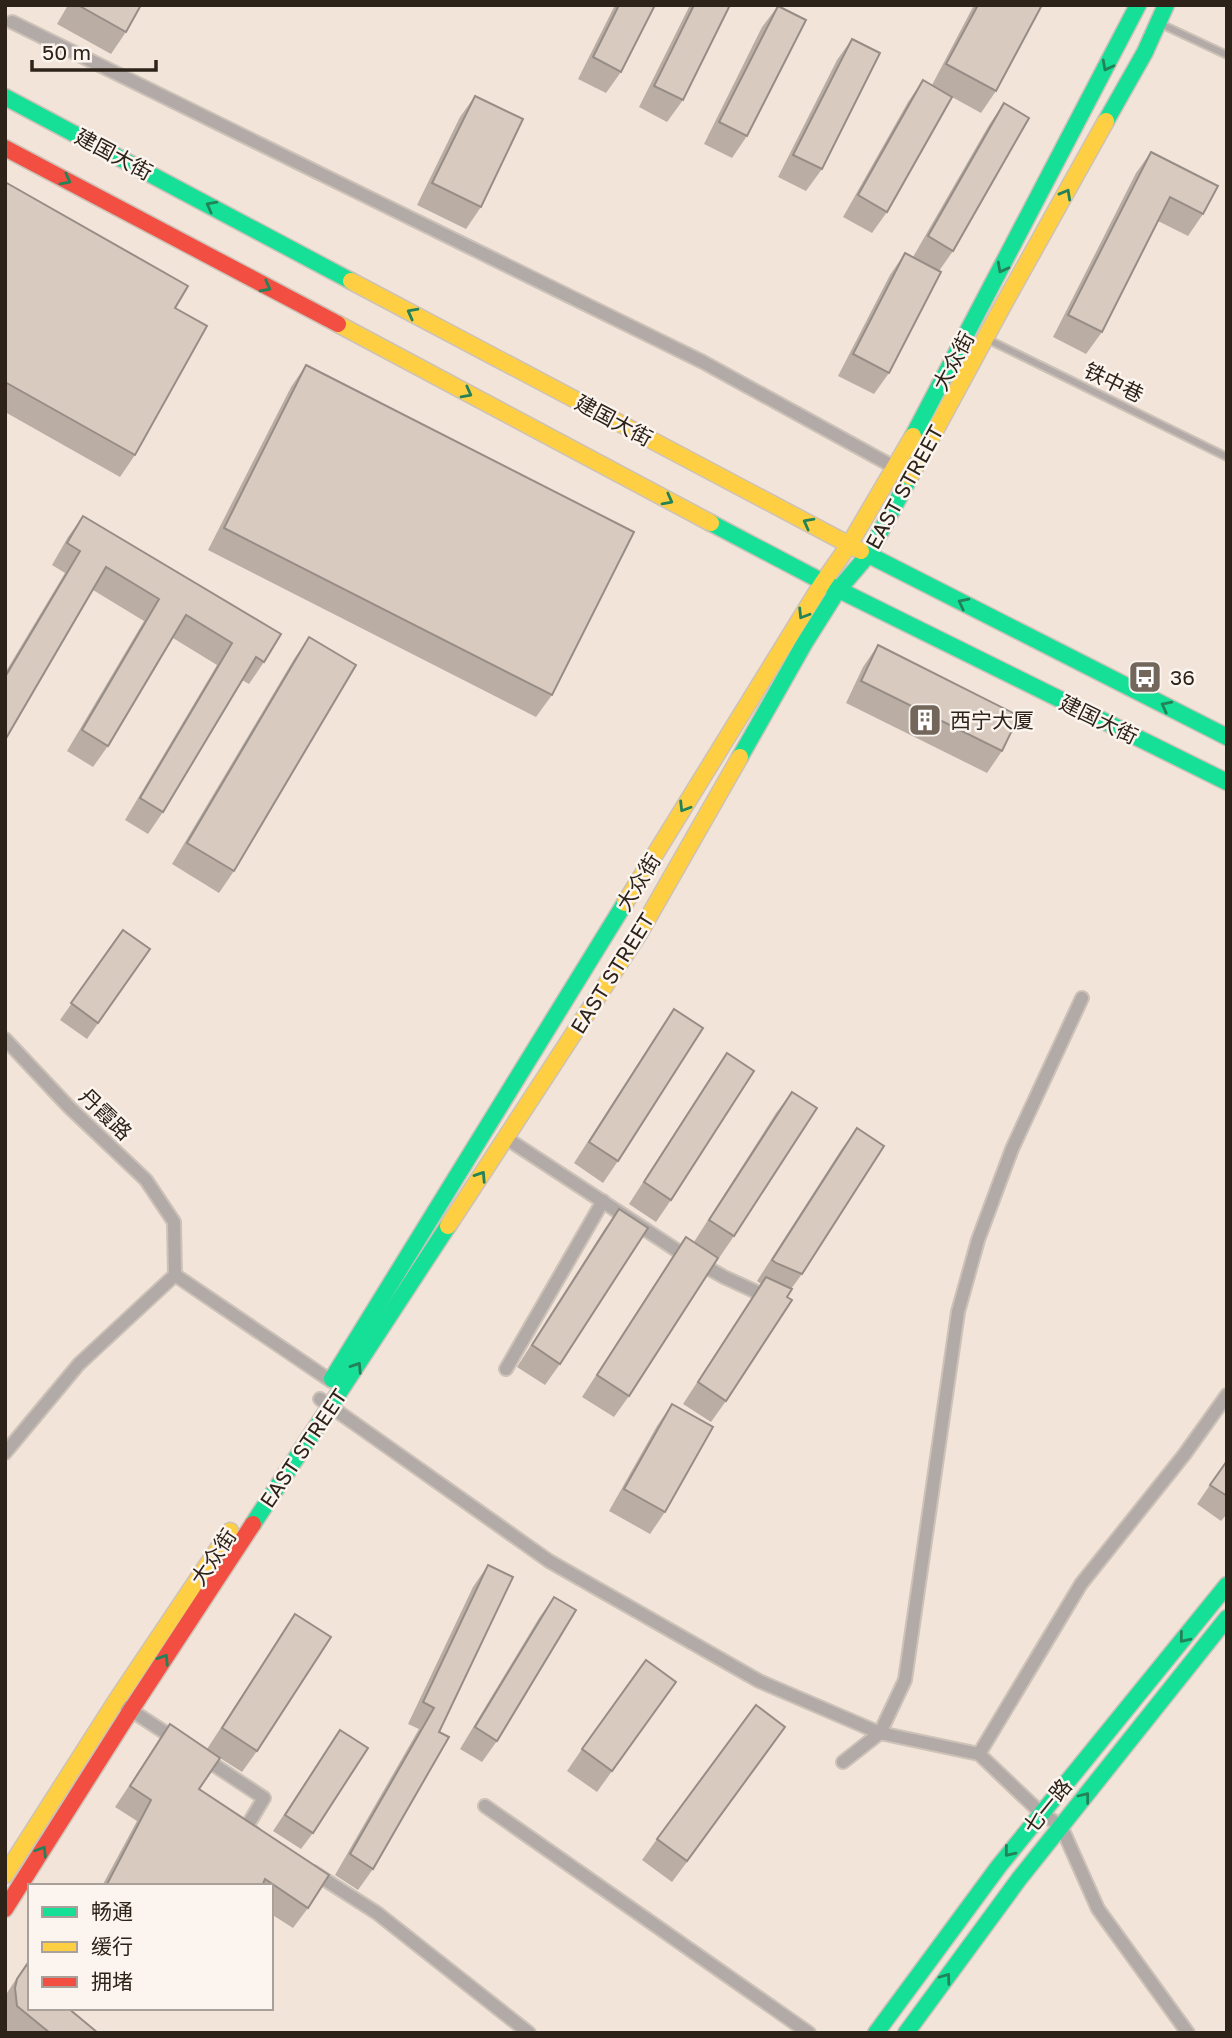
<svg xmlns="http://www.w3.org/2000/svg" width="1232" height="2038" viewBox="0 0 1232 2038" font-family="'Golos Text','Noto Sans SC',sans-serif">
	<rect width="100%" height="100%" fill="#f2e4d8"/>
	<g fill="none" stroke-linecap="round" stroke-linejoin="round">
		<defs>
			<g id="lane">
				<path d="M1163 25 1227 55"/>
				<path d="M987 339 1227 457"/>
			</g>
			<g id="street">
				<path d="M12 22 703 362 894 467"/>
				<path d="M5 1039 69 1107 146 1180 174 1222 175 1275 79 1364 5 1453"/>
				<path d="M506 1138 681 1253 724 1277 772 1299"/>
				<path d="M175 1275 331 1381"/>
				<path d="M506 1369 603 1201"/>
				<path d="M320 1399 549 1561 759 1681 880 1733 979 1754 1041 1813 1061 1826 1098 1909 1188 2033"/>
				<path d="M126 1707 178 1741"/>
				<path d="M979 1754 1081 1584 1184 1455 1227 1395"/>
				<path d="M202 1757 264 1798 246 1828 254 1833"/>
				<path d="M843 1762 880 1733 905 1680 958 1312 978 1240 1012 1149 1082 998"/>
				<path d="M485 1806 809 2033"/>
				<path d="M313 1872 377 1913 529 2033"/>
			</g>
			<g id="fast">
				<path d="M5 97 351 281"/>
				<path d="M1106 121 1145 52 1166 5"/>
				<path d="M913 436 1138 5"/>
				<path d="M711 523 823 582 1227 782"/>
				<path d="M861 551 1227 737"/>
				<path d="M740 757 804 644 838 590 868 555 910 477"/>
				<path d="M332 1379 625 903"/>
				<path d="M253 1524 448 1226"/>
				<path d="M876 2033 999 1866 1227 1585"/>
				<path d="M906 2033 1019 1879 1227 1618"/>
			</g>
			<g id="slow">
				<path d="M351 281 861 551"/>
				<path d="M338 324 711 523"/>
				<path d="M910 477 1006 300 1106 121"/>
				<path d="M625 903 823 582 849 545 913 436"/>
				<path d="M448 1226 640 932 740 757"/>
				<path d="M5 1875 116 1701 230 1531"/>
			</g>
			<g id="jam">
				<path d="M5 148 338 324"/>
				<path d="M5 1909 131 1710 253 1524"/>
			</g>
		</defs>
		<!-- lane casing -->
		<use href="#lane" stroke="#cdc2b8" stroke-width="10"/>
		<!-- street casing -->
		<use href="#street" stroke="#cdc2b8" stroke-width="16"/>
		<!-- fast casing -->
		<use href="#fast" stroke="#cdc2b8" stroke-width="19"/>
		<!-- slow casing -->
		<use href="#slow" stroke="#cdc2b8" stroke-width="19"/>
		<!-- jam casing -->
		<use href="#jam" stroke="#cdc2b8" stroke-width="19"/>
		<!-- lane -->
		<use href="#lane" stroke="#b2aaa7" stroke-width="6"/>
		<!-- street -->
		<use href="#street" stroke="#b2aaa7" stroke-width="12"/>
		<!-- fast -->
		<use href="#fast" stroke="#16e098" stroke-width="16"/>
		<!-- slow -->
		<use href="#slow" stroke="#ffcf43" stroke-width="16"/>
		<!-- jam -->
		<use href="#jam" stroke="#f24e42" stroke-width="16"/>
	</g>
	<!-- wall -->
	<g fill="#baaea4">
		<path d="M68 5H141L126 32 111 54 57 24Z"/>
		<path d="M615 5H655L621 72 606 93 578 79Z"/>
		<path d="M690 5H730L683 100 667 122 639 107Z"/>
		<path d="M974 5H1042L996 91 981 113 952 97 887 212 872 233 843 217 908 102 923 80 932 85Z"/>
		<path d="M778 6 747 136 732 158 704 144 762 27Z"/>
		<path d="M852 39 822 169 806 191 778 177 837 60Z"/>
		<path d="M475 96 481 207 466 229 417 205 460 117Z"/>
		<path d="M1004 103 953 251 939 271 889 373 874 394 838 376 890 275 905 253 913 257 989 125Z"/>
		<path d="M1151 152 1203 214 1188 236 1158 221 1102 332 1086 354 1053 337 1136 173Z"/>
		<path d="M5 182 175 308 135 455 120 477 5 412Z"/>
		<path d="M306 365 552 695 536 717 208 550 291 387Z"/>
		<path d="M83 516 264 662 249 684 242 680 163 812 148 834 125 820 217 665 173 638 108 746 93 767 67 751 144 621 93 590 5 740V673L65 573 52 565 68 537Z"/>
		<path d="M309 637 234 871 219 893 172 864 294 659Z"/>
		<path d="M878 645 1002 751 987 773 846 703 863 667Z"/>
		<path d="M123 930 150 949 87 1039 60 1020Z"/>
		<path d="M674 1009 618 1161 603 1183 574 1163 659 1031Z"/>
		<path d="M727 1053 671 1200 656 1222 629 1204 712 1075Z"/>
		<path d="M792 1092 734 1236 719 1258 694 1242 776 1113Z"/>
		<path d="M857 1128 802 1274 791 1289 726 1401 711 1422 683 1404 761 1284 757 1281 841 1150Z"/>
		<path d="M619 1209 560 1364 545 1385 517 1367 604 1230Z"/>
		<path d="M686 1237 629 1396 614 1417 582 1397 671 1259Z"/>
		<path d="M672 1404 665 1512 650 1534 609 1511 657 1426Z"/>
		<path d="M1227 1460V1514L1221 1521 1197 1504Z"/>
		<path d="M488 1565 373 1869 358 1890 335 1875 419 1729 408 1724 473 1587Z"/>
		<path d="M554 1597 497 1741 482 1762 460 1749 539 1618Z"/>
		<path d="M295 1614 257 1751 242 1772 220 1758 199 1789 308 1908 293 1928 271 1914V1886H102L137 1821 115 1807 170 1724 207 1749Z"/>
		<path d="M676 1682 597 1792 567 1771 582 1749Z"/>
		<path d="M340 1730 313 1833 301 1849 273 1831Z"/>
		<path d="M770 1748 672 1882 642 1860 657 1839Z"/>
		<path d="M30 1958V2008L98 2033H9L5 2030V1996Z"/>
	</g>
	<!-- shaded-wall -->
	<path fill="#978d86" d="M785 1727 770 1748 672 1882 687 1861Z"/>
	<!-- building -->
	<g fill="#d8cabf" stroke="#978d86" stroke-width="2">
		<path d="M78 5H141L126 32Z"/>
		<path d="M619 5H655L621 72 593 57Z"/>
		<path d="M694 5H730L683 100 654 86Z"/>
		<path d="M978 5H1042L996 91 946 64Z"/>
		<path d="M778 6 806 20 747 136 719 122Z"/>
		<path d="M852 39 880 53 822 169 793 155Z"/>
		<path d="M923 80 952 97 887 212 858 195Z"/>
		<path d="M475 96 523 119 481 207 432 183Z"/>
		<path d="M1004 103 1029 118 953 251 928 236Z"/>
		<path d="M1151 152 1218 186 1203 214 1170 197 1102 332 1068 315Z"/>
		<path d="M5 182 188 286 175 308 207 326 135 455 5 382Z"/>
		<path d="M905 253 941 272 889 373 853 354Z"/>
		<path d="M306 365 634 532 552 695 224 528Z"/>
		<path d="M83 516 281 634 264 662 256 657 163 812 140 798 232 643 186 615 108 746 82 730 159 599 106 567 5 740V677L80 551 67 543Z"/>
		<path d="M309 637 356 665 234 871 187 843Z"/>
		<path d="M878 645 1019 716 1002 751 861 681Z"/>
		<path d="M123 930 150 949 98 1023 71 1003Z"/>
		<path d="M674 1009 703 1028 618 1161 589 1142Z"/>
		<path d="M727 1053 754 1071 671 1200 644 1182Z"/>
		<path d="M792 1092 817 1108 734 1236 709 1220Z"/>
		<path d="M857 1128 884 1146 802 1274 776 1263 772 1260Z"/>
		<path d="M619 1209 648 1228 560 1364 532 1345Z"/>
		<path d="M686 1237 718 1258 629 1396 597 1375Z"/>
		<path d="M766 1277 792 1289 787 1297 792 1300 726 1401 698 1382Z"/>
		<path d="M672 1404 713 1427 665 1512 624 1489Z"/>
		<path d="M1227 1461V1496L1210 1485Z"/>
		<path d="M488 1565 513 1577 439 1732 449 1737 373 1869 350 1854 434 1708 423 1702Z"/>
		<path d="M554 1597 576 1610 497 1741 475 1727Z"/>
		<path d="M295 1614 331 1637 257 1751 222 1728Z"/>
		<path d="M646 1660 676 1682 612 1771 582 1749Z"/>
		<path d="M756 1705 785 1727 687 1861 657 1839Z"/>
		<path d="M170 1724 220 1758 199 1789 329 1875 308 1908 265 1879 262 1886H106L151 1800 130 1786Z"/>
		<path d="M340 1730 368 1748 313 1833 285 1815Z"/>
		<path d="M30 1960V2008H68L98 2033H50L17 2006 15 1988 17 1979Z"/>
	</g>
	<!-- one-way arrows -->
	<defs><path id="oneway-chevron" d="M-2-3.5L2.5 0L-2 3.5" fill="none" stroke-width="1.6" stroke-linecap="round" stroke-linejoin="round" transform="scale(1.75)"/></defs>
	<g stroke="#228258">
		<use href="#oneway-chevron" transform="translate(1107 66) rotate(118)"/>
		<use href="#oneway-chevron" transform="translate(66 180) rotate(28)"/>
		<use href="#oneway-chevron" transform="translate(1066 194) rotate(-61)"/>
		<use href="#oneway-chevron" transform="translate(211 206) rotate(-152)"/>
		<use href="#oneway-chevron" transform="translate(1002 268) rotate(118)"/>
		<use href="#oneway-chevron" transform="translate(266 287) rotate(28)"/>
		<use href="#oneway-chevron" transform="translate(412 313) rotate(-152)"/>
		<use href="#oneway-chevron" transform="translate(467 393) rotate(28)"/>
		<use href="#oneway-chevron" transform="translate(668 500) rotate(28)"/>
		<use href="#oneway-chevron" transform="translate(808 523) rotate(-152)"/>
		<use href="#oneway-chevron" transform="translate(963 603) rotate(-153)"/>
		<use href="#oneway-chevron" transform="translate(803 614) rotate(122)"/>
		<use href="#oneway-chevron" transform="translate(1166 706) rotate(-153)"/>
		<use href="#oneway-chevron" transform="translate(684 807) rotate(122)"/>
		<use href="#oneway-chevron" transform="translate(481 1176) rotate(-57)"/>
		<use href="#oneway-chevron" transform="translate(357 1367) rotate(-57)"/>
		<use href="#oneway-chevron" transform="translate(1184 1638) rotate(129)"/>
		<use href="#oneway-chevron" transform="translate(164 1659) rotate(-57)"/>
		<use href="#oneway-chevron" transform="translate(1085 1797) rotate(-52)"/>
		<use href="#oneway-chevron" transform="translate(42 1851) rotate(-58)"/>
		<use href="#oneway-chevron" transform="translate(1009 1852) rotate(129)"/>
		<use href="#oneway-chevron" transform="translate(946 1978) rotate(-54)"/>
	</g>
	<!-- icons -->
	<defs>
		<symbol id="bus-square" viewBox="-11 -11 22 22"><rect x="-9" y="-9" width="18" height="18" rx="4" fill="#73675c" stroke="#fbf4ef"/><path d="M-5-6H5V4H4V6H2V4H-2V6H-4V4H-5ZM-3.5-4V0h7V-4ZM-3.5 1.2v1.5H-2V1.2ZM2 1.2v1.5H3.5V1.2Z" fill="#fff"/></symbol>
		<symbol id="building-square" viewBox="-11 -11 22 22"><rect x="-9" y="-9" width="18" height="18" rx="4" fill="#73675c" stroke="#fbf4ef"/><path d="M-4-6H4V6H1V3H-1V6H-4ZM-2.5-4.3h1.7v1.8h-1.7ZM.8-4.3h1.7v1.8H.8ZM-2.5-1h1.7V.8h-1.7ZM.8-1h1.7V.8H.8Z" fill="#fff"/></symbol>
	</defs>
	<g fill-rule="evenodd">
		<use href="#bus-square" x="1126" y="658" width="38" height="38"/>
		<use href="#building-square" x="906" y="701" width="38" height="38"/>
	</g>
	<g text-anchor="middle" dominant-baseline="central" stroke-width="5" stroke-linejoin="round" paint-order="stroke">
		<!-- street labels -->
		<g font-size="21" fill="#2e2319" stroke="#fbf4ef">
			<text transform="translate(114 154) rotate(28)">建国大街</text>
			<text transform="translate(953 361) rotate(-62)">大众街</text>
			<text transform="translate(1114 382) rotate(26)">铁中巷</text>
			<text transform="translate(614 420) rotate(28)">建国大街</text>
			<text transform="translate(904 487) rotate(-61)">EAST STREET</text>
			<text transform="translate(1099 719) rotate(26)">建国大街</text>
			<text transform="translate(638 882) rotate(-58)">大众街</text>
			<text transform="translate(612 973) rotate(-58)">EAST STREET</text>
			<text transform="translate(106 1114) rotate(44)">丹霞路</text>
			<text transform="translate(303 1448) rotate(-56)">EAST STREET</text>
			<text transform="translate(213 1557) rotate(-56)">大众街</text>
			<text transform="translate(1047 1806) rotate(-51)">七一路</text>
		</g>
		<!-- poi labels -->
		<g font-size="21" fill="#2e2319" stroke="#fbf4ef" text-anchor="start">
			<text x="1170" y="677">36</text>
			<text x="950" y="720">西宁大厦</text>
		</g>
	</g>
	<!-- border -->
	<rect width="1232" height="2038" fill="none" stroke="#2e2319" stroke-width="14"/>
	<!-- legend -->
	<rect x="28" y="1884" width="245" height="126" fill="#fbf4ef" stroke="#a9a099" stroke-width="2"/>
	<rect x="42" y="1907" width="35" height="10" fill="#16e098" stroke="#a9a099" stroke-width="2"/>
	<text x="91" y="1919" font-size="21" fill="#2e2319">畅通</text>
	<rect x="42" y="1942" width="35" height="10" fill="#ffcf43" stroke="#a9a099" stroke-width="2"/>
	<text x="91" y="1954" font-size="21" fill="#2e2319">缓行</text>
	<rect x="42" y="1977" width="35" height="10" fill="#f24e42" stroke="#a9a099" stroke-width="2"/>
	<text x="91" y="1989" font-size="21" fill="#2e2319">拥堵</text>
	<!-- scale -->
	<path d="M32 60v10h124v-10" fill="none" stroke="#2e2319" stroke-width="3.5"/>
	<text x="42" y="60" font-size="21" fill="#2e2319" stroke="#fbf4ef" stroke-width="5" paint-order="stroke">50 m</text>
</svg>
